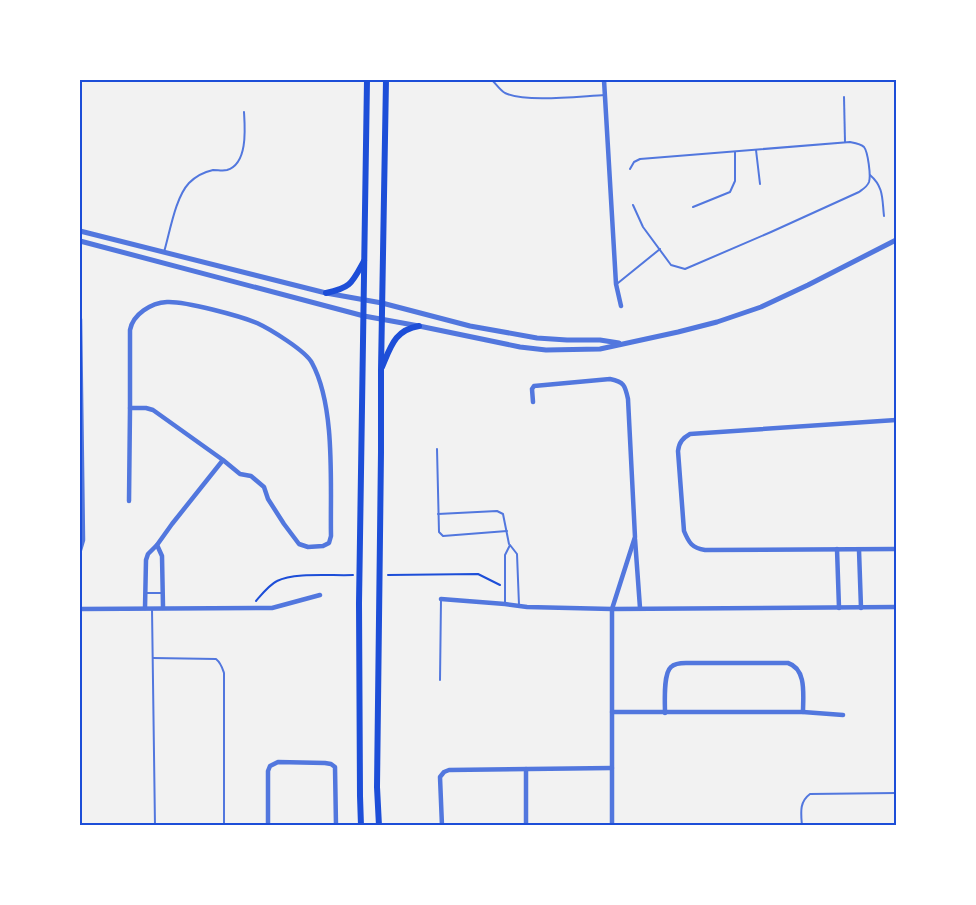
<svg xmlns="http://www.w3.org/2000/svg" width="976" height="905" viewBox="0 0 976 905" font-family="'Space Grotesk',sans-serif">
	<rect width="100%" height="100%" fill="#f2f2f2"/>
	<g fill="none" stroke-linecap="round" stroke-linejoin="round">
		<!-- path -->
		<g stroke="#1d4ed8" stroke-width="2">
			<path d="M388 575 478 574 500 585"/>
			<path d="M256 601C262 594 269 585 277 581 294 572 333 576 353 575"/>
		</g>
		<!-- service -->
		<g stroke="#5277de" stroke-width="2">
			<path d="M492 80C496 84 500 90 505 93 526 103 581 96 605 95"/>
			<path d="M844 97 845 142"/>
			<path d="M756 150 760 184"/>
			<path d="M630 169 634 162 640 159 850 142C855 143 861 144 864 147 868 152 871 176 869 182 867 187 863 189 859 192L771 232 685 269 671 265 643 227 633 205"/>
			<path d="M870 175C884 187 882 199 884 216"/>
			<path d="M693 207 730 192 735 181V152"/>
			<path d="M164 252C170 232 175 198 189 183 196 176 204 172 213 170 218 170 223 171 227 170 248 164 245 128 244 112"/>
			<path d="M618 283 660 249"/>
			<path d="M437 449 439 532 443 536 507 531"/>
			<path d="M438 514 497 511 503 514 509 544"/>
			<path d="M145 593H163"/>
			<path d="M505 604V555L510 545 517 554 519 605"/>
			<path d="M152 609 155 826"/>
			<path d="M153 658 216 659C221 663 222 667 224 673V826"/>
			<path d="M440 680 441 599"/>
			<path d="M802 826C801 813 799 802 810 794L896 793"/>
		</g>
		<!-- minor -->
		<g stroke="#5277de" stroke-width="4.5">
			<path d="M604 80 616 284 621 306"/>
			<path d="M80 319 83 540 80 550"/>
			<path d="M533 402 532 389 534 386 610 379C624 382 625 385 628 399L635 537 612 609V826"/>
			<path d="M896 420 690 434C683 438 679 442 678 451L684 531C689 543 692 548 705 550L896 549"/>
			<path d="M129 501 130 408"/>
			<path d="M635 539 640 608"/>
			<path d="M157 545 162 556 163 607"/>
			<path d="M837 549 839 608"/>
			<path d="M859 550 861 608"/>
			<path d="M441 599 505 604 527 607 612 609 896 607"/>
			<path d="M145 608 146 560 148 554 157 545 172 524 223 460 240 474 251 476 264 487 268 499 284 524 299 544 308 547 323 546 329 543 331 536C330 486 336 407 312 363 306 351 270 329 257 323 240 316 185 301 167 302 151 303 133 314 130 330V408H146L153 410 223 460"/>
			<path d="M80 609 272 608 320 595"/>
			<path d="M612 712H803L843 715"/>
			<path d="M665 713C665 702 663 674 671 667 675 663 681 663 686 663H788C807 669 803 696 803 712"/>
			<path d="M526 769V826"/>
			<path d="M268 826V771L270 766 278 762 325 763 331 764 335 767 336 826"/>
			<path d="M442 826 440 777 444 772 449 770 612 768"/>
		</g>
		<!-- tertiary -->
		<g stroke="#5277de" stroke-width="5">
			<path d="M80 231 326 293 382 303 470 326 537 338 567 340H600L619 343"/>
			<path d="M80 241 364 316 419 326 520 347 546 350 600 349 678 332 717 322 761 307 808 285 896 240"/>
		</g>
		<!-- secondary -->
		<g stroke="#1d4ed8" stroke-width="6">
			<path d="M326 293C351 288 352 283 364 261"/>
			<path d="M382 367C391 346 395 330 419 326"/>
			<path d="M361 826 360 796 359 603 367 80"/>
			<path d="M379 826 377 787 381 452V370L386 80"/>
		</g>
	</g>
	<!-- border -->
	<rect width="976" height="905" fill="none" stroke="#ffffff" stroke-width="162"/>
	<rect x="81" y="81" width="814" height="743" fill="none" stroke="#1d4ed8" stroke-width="2"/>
</svg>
